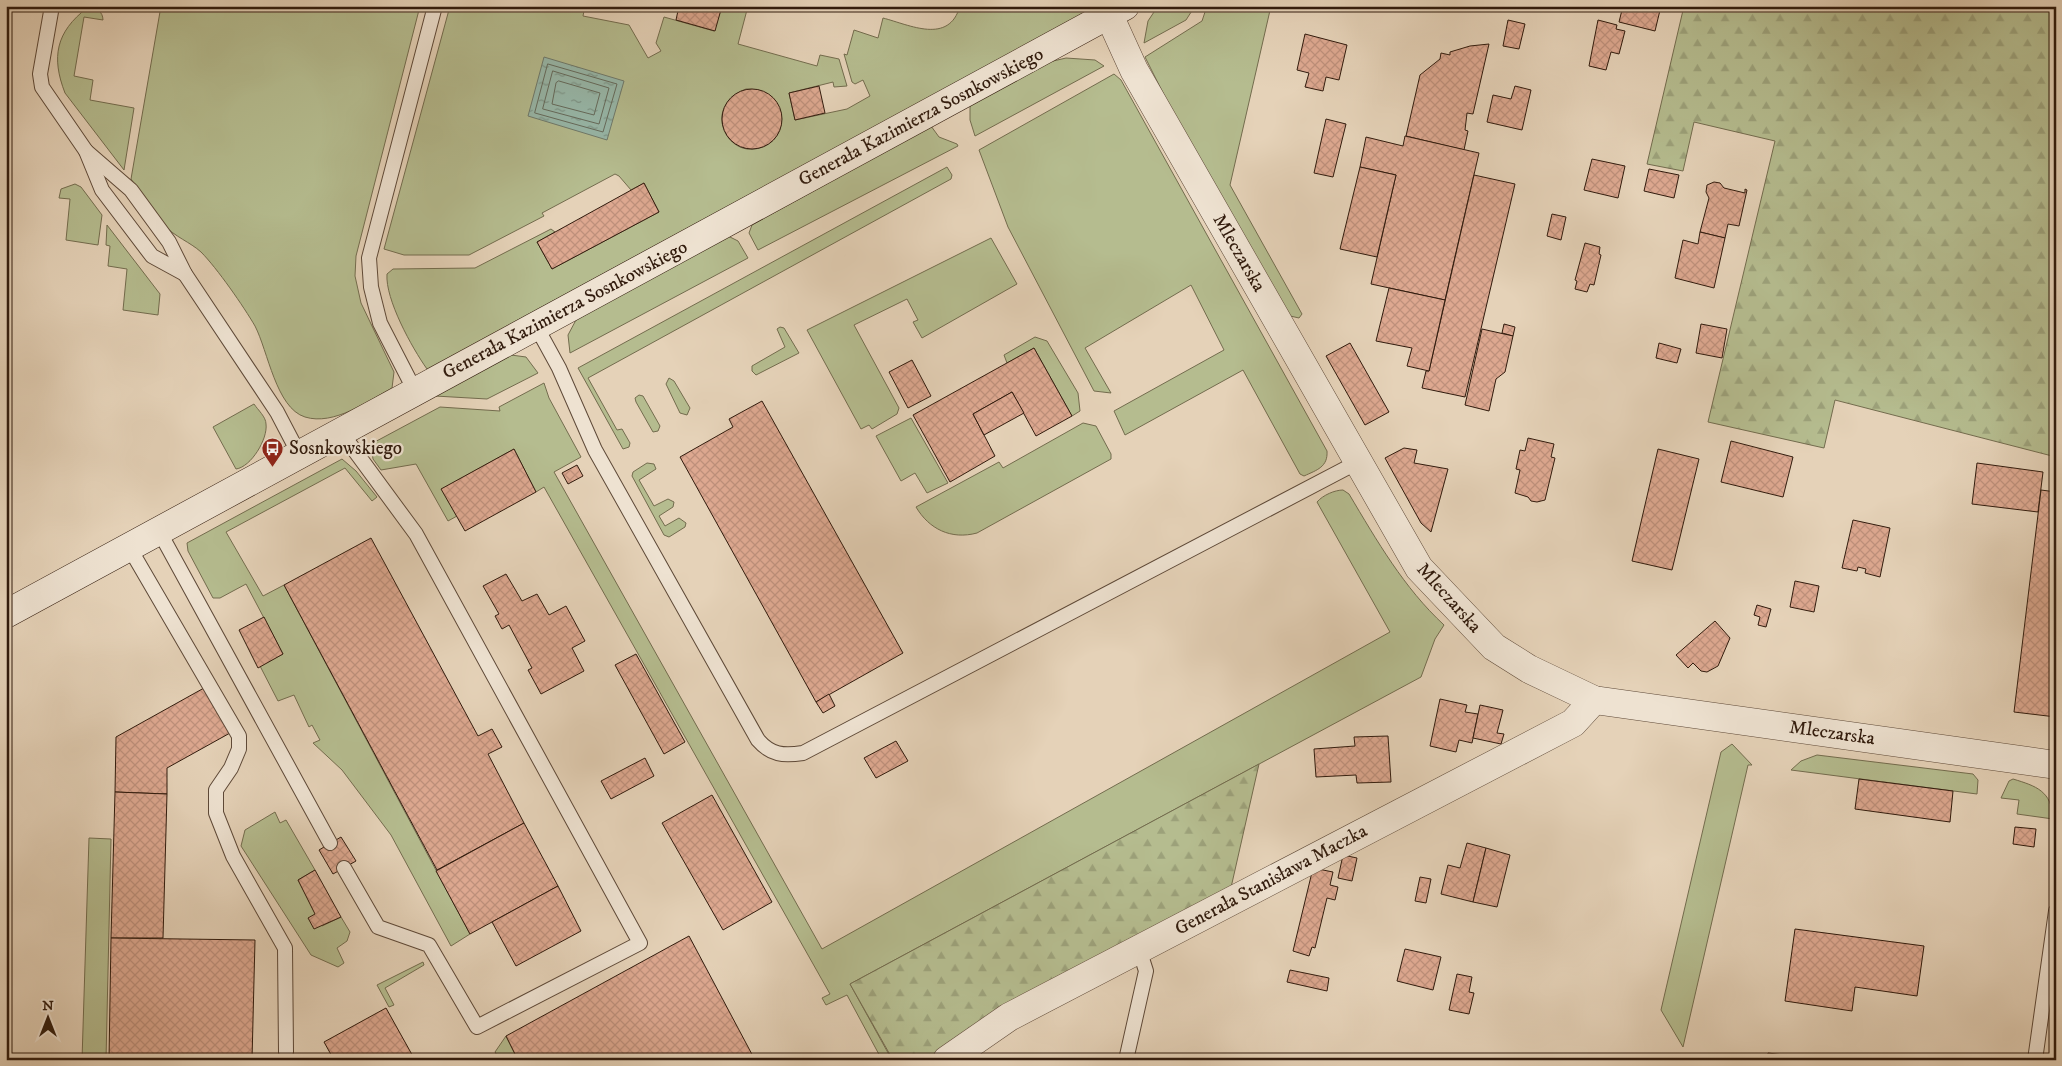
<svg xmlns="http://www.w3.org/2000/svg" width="2062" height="1066" viewBox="0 0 2062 1066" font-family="'IM FELL DW Pica',serif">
	<defs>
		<pattern id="forest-firs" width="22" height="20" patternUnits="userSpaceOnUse" patternTransform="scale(1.25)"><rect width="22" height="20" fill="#b5bc8f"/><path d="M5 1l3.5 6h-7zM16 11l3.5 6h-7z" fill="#9ca17a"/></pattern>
		<pattern id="water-ripples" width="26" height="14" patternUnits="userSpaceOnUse" patternTransform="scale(1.25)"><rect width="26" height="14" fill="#97b8aa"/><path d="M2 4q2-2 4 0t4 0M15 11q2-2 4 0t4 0" fill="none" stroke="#7c9589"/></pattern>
		<pattern id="building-cross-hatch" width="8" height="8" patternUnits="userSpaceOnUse" patternTransform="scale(1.25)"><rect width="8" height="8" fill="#dda890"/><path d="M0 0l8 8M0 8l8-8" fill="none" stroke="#be907b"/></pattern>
	</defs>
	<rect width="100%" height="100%" fill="#e5d2b8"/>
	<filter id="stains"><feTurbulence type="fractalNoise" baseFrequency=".004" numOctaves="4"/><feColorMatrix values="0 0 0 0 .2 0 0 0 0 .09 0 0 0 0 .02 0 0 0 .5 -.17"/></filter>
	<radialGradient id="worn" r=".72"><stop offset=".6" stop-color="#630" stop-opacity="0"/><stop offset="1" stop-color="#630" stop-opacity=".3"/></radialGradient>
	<!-- green -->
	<g fill="#b5bc8f" stroke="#736c4e" fill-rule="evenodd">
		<path d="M161 6H420L356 256 355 276 361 303 394 372 392 388C368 401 334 426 305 417 276 408 268 351 255 326 244 307 217 268 201 252 190 242 175 237 164 225 152 211 142 194 131 179Z"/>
		<path d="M450 6H585L583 16 629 25 648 58 661 51 656 43 664 17 714 31 722 6H748L738 44 817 66 820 55 839 59 847 86 834 87 833 82 789 93 795 120 847 109 870 96 863 80 855 84 852 82 844 54 847 55 854 30 878 38 883 18C910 25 949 45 960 6H1098L427 369C412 348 385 299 387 274L393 269 475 268 551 229 555 232 537 242 552 269 659 212 644 183 631 190 619 176 615 174 542 213 544 216 469 255H404L384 249ZM746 89C794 89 792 152 747 149 739 148 730 142 726 134 715 114 727 96 746 89Z"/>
		<path d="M1158 6H1195L1186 20 1144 43 1148 21Z"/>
		<path d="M1207 6H1271L1230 185 1302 314 1299 318 1286 315 1171 109 1145 57 1202 21Z"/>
		<path d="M87 8C96 6 103 12 103 20L84 17 74 76 93 80 90 100 134 108 124 170 65 93C51 57 56 32 87 8Z"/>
		<path d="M1066 58 1095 60 1104 66 975 136 970 120V105L1049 62Z"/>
		<path d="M1114 74 1121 80 1327 451C1328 467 1317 470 1304 476L1300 474 1243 370 1125 435 1114 411 1224 350 1191 285 1085 348 1111 393 1094 391 1008 227 979 150Z"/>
		<path d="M931 126 939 137 957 144 958 146 758 250 749 233 752 225Z"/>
		<path d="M947 167 952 175 951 179 588 378 617 430 622 429 630 443 629 447 623 449 578 368Z"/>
		<path d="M75 184 81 187 102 215 98 245 66 240 70 199 59 198 61 189Z"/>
		<path d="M107 225 160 294 158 315 123 310 127 269 108 266 110 246 106 245Z"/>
		<path d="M728 236 738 241 748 258 570 353 568 335 576 320Z"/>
		<path d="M991 238 1017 284 922 338 913 322 918 320 907 299 854 325 899 408 897 414 872 429 869 425 861 429 807 330Z"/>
		<path d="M780 327 784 328 799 353 756 375 752 371V366L785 347 777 329Z"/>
		<path d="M1035 337 1047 341 1078 393 1080 411 1072 416 1034 348 1007 363 1004 355Z"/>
		<path d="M511 355 526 357 538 373 487 399 435 396Z"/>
		<path d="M669 378 674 381 690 408 687 415 680 413 666 384Z"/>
		<path d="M544 383 549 398 581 457 554 472 822 949 1390 632 1317 502C1323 495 1335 490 1343 490L1349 494C1377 541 1404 588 1444 625L1435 639 1421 677 850 984 892 1060H882L847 995 826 1005 822 998 830 994 544 487 536 492 514 449 442 489 457 516 448 521 416 464 381 470 373 459 371 444 440 407 500 411 499 407Z"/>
		<path d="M639 395 643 396 660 426 658 431 653 432 636 402 635 398Z"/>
		<path d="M254 404C258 410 266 417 266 424 268 439 251 467 236 469L213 427Z"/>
		<path d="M911 418 948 483 927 493 915 473 901 481 876 436Z"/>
		<path d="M1083 423 1096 426 1111 454V459L977 533C951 540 929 529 916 507L999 462 1003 468Z"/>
		<path d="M342 459 356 471 377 497 372 501 345 468 226 532 263 596 284 585 470 934 451 946 391 835 342 770 313 743 320 740 312 725 309 727 294 695 278 701 260 666 283 654 246 584 220 598H213L188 551 187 543Z"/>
		<path d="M647 463 654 464 656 469 639 480 654 506 668 499 674 502 673 507 659 516 665 526 679 518 686 523 685 527 669 537 664 535 632 476 633 472Z"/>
		<path d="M1732 744 1752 765H1748L1683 1047 1661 1010 1721 752Z"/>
		<path d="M1817 755 1973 774 1978 780 1977 794 1791 770 1801 761Z"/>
		<path d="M2013 779C2036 786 2052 791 2053 819L2017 814 2019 800 2001 798 2009 781Z"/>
		<path d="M275 812 280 823 286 820 315 870 298 880 322 926 341 917 350 932 347 941 337 948 344 963 338 967 311 955 241 846 245 830Z"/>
		<path d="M89 838 111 839 106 1060H82Z"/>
		<path d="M423 962 424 965 385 988 394 1005 389 1007 377 985Z"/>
		<path d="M506 1036 518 1060H500L495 1052Z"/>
	</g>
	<!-- forest -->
	<g fill="url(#forest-firs)" stroke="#736c4e">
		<path d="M1684 6H1900L1915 11 1916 6H2040L2056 10V457L1835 400 1824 448 1708 422 1775 141 1694 122 1683 171 1647 164Z"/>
		<path d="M1259 764 1230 892 938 1060H893L850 984Z"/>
	</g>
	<!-- water -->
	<path fill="url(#water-ripples)" stroke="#6e796b" d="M544 57 624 81 607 140 528 116Z"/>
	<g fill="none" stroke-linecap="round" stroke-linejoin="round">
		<!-- shore -->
		<g stroke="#646a5c" stroke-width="1">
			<path d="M548 64 617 84 603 132 535 113Z"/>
			<path d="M553 71 609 88 599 124 543 109Z"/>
			<path d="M559 81 600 93 594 115 552 104 556 83Z"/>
		</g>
	</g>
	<!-- building -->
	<g fill="url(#building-cross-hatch)" stroke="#311b0d">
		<path d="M679 6H722L715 31 676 20Z"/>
		<path d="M1623 6H1661L1655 31 1619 22Z"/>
		<path d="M1508 20 1525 24 1519 49 1503 46Z"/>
		<path d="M1598 20 1617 25 1616 29 1625 31 1619 54 1611 52 1606 70 1589 66Z"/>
		<path d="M1305 34 1347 45 1339 80 1326 77 1323 91 1305 87 1309 73 1297 70Z"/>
		<path d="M1489 44 1473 114 1467 113 1465 130 1468 131 1464 150 1406 136 1420 75 1440 59 1441 53 1450 55V52L1470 46Z"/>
		<path d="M819 86 825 113 795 120 789 93Z"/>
		<path d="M1515 86 1531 90 1522 130 1487 122 1493 95 1511 99Z"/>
		<circle cx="752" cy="119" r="30"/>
		<path d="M1326 119 1346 124 1333 177 1314 173Z"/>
		<path d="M1405 136 1479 153 1445 300 1371 284 1396 175 1360 167 1366 137 1403 146Z"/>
		<path d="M1592 159 1625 166 1618 198 1584 190Z"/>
		<path d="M1360 167 1396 175 1377 257 1340 249Z"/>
		<path d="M1649 169 1679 175 1674 198 1644 191Z"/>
		<path d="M1474 175 1515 184 1465 397 1422 388 1426 371H1429Z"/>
		<path d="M1714 182 1720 183 1724 188 1745 193V189L1747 190 1739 226 1728 224 1725 238 1700 232 1709 198 1706 192 1707 185Z"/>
		<path d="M644 183 659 212 552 269 537 242Z"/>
		<path d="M1552 214 1566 217 1561 240 1547 236Z"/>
		<path d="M1700 232 1725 238 1714 288 1675 278 1683 240 1698 244Z"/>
		<path d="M1585 243 1600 247 1599 254 1601 255 1594 285 1590 284 1587 292 1575 289 1577 281 1575 280Z"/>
		<path d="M1389 288 1445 300 1429 371 1407 366 1412 348 1376 341Z"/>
		<path d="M1504 324 1515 327 1513 336 1502 333Z"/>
		<path d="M1701 324 1727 329 1722 358 1696 353Z"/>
		<path d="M1482 329 1513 336 1505 372 1496 379 1489 411 1465 405Z"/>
		<path d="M1350 343 1389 412 1365 425 1326 356Z"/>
		<path d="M1659 343 1681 349 1677 363 1656 358Z"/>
		<path d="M1034 348 1072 416 1036 436 1012 392 973 414 995 456 950 482 913 415Z"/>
		<path d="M912 360 931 396 908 408 889 372Z"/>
		<path d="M1012 392 1024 413 984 435 973 414Z"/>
		<path d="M762 401 903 653 816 702 680 457 733 427 729 419Z"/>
		<path d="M1528 438 1554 444 1551 457 1555 458 1545 500 1537 502 1531 501 1528 497 1515 493 1520 470 1516 469 1520 450 1525 451Z"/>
		<path d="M1731 441 1793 457 1783 497 1721 482Z"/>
		<path d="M1404 448 1417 450 1414 463 1448 469 1431 532 1421 523 1385 458Z"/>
		<path d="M514 449 536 492 465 531 441 489Z"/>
		<path d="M1658 449 1699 459 1672 570 1632 561Z"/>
		<path d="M1977 463 2043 472 2038 512 1972 504Z"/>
		<path d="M577 465 583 476 568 484 562 473Z"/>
		<path d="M2041 490 2056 492V717L2014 712Z"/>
		<path d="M1853 520 1890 528 1880 577 1865 573 1866 569 1858 567 1857 571 1842 568Z"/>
		<path d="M371 538 478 736 492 729 502 747 488 754 524 823 437 870 284 585Z"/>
		<path d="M506 574 522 601 537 594 549 615 566 606 585 641 572 648 584 671 541 694 528 670 532 668 509 625 502 629 495 616 499 614 483 586Z"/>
		<path d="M1795 581 1819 586 1814 612 1790 607Z"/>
		<path d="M1757 605 1771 609 1766 627 1758 625 1760 617 1754 615Z"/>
		<path d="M264 617 283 654 258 668 239 630Z"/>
		<path d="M1715 621 1730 638 1718 666 1707 672 1701 671 1693 663 1688 668 1676 655Z"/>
		<path d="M636 654 685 742 664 754 615 665Z"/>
		<path d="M204 688 230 733 167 768V794L115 792 116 737Z"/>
		<path d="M829 694 835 706 823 713 816 702Z"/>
		<path d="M1440 699 1467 705 1465 712 1478 714 1472 743 1459 740 1456 752 1430 746Z"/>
		<path d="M1480 705 1503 710 1497 733 1504 734 1501 744 1473 738Z"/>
		<path d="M1388 736 1391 782 1357 783 1356 775 1316 777 1314 749 1355 746 1354 737Z"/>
		<path d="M896 741 908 761 876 778 864 758Z"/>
		<path d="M645 758 654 776 611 799 601 781Z"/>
		<path d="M1859 779 1953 791 1950 822 1855 809Z"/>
		<path d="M115 792 167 794 163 938H111Z"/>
		<path d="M712 795 772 902 723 930 662 823Z"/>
		<path d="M524 823 558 886 470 934 436 871Z"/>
		<path d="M2015 827 2036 829 2034 847 2013 844Z"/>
		<path d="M341 837 356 861 333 874 319 850Z"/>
		<path d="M1467 843 1486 848 1473 902 1441 894 1448 865 1460 868Z"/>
		<path d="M1486 848 1510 855 1497 907 1473 902Z"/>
		<path d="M1343 855 1357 858 1352 881 1338 878Z"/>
		<path d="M1313 868 1333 872 1330 885 1338 887 1335 900 1327 898 1315 948 1312 947 1309 956 1293 951Z"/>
		<path d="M315 870 341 917 314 929 308 918 315 914 298 880Z"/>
		<path d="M1420 877 1431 879 1426 903 1415 901Z"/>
		<path d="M558 886 581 931 516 966 492 922Z"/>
		<path d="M1795 929 1924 946 1917 996 1855 987 1852 1011 1785 1001Z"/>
		<path d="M689 936 755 1060H518L506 1036Z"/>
		<path d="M111 938 255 940 252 1060H109Z"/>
		<path d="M1405 949 1441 957 1433 990 1397 981Z"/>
		<path d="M1290 970 1329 978 1327 991 1287 982Z"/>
		<path d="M1457 974 1472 977 1469 992 1474 993 1469 1014 1449 1010Z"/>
		<path d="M386 1008 415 1060H334L324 1042Z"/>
		<path d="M1768 1053 1784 1055 1783 1060H1767Z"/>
	</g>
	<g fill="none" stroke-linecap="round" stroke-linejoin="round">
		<defs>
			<g id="lane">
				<path d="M52 6 40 74 42 87 86 151 102 190 152 256 185 274"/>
				<path d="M86 151 131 190 169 242 185 274 277 412 299 454"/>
				<path d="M536 326 559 368 595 450 758 740C771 755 783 756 803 753L1358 462"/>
				<path d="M415 391 380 323 371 287 369 258 435 6"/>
				<path d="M341 432 416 534 640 943 477 1027 429 945 378 927 344 868"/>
				<path d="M159 531 330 843"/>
				<path d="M129 547 239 736V749L231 768 216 790V813L233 856 285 948 286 1052"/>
				<path d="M1126 1060 1146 971 1139 949"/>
				<path d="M2035 1060 2056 911"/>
			</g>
			<g id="street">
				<path d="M1109 15 1134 70 1419 568 1494 647 1529 669 1594 700 2056 765"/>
				<path d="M947 1060 1009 1017 1573 723 1594 700"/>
			</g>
			<path id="secondary" d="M6 614 1125 6"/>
		</defs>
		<!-- lane casing -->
		<use href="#lane" stroke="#5e4938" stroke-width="16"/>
		<!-- street casing -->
		<use href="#street" stroke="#5e4938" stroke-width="29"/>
		<!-- secondary casing -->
		<use href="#secondary" stroke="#311b0d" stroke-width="29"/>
		<!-- lane -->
		<use href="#lane" stroke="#eee2d1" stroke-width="14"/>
		<!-- street -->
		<use href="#street" stroke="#eee2d1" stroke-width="28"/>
		<!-- secondary -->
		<use href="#secondary" stroke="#eee2d1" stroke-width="28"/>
	</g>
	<!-- icons -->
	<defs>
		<symbol id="bus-pin" viewBox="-11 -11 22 30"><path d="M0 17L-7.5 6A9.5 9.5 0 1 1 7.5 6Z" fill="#8f2418" stroke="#eee2d1"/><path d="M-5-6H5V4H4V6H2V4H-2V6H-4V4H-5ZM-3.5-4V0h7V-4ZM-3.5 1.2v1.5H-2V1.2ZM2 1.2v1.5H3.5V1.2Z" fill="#fff"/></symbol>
	</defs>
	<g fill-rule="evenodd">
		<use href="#bus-pin" x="260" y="436" width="25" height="34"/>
	</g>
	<g text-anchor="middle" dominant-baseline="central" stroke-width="4.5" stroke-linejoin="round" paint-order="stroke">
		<!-- street labels -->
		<g font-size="19" fill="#311b0d" stroke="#eee2d1">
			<text transform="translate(921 117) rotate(-28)">Generała Kazimierza Sosnkowskiego</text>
			<text transform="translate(1239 253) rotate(60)">Mleczarska</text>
			<text transform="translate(565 310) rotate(-28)">Generała Kazimierza Sosnkowskiego</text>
			<text transform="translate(1449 598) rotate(48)">Mleczarska</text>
			<text transform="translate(1832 733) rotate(8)">Mleczarska</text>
			<text transform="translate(1271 880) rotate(-28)">Generała Stanisława Maczka</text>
		</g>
		<!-- poi labels -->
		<g font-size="19" fill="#311b0d" stroke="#eee2d1" text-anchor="start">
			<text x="289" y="448">Sosnkowskiego</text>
		</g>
	</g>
	<!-- margin -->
	<rect width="2062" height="1066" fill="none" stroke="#e5d2b8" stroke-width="25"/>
	<rect x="8" y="8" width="2047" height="1051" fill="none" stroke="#311b0d" stroke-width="2.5"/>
	<rect x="12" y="12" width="2037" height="1041" fill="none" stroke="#311b0d"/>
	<!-- north arrow -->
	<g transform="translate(48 1018)" stroke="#eee2d1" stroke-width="4" paint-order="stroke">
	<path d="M0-4L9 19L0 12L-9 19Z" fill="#311b0d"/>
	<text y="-8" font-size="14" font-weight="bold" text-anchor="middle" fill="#311b0d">N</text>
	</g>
	<rect width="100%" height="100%" filter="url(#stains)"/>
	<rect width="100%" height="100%" fill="url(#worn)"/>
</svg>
